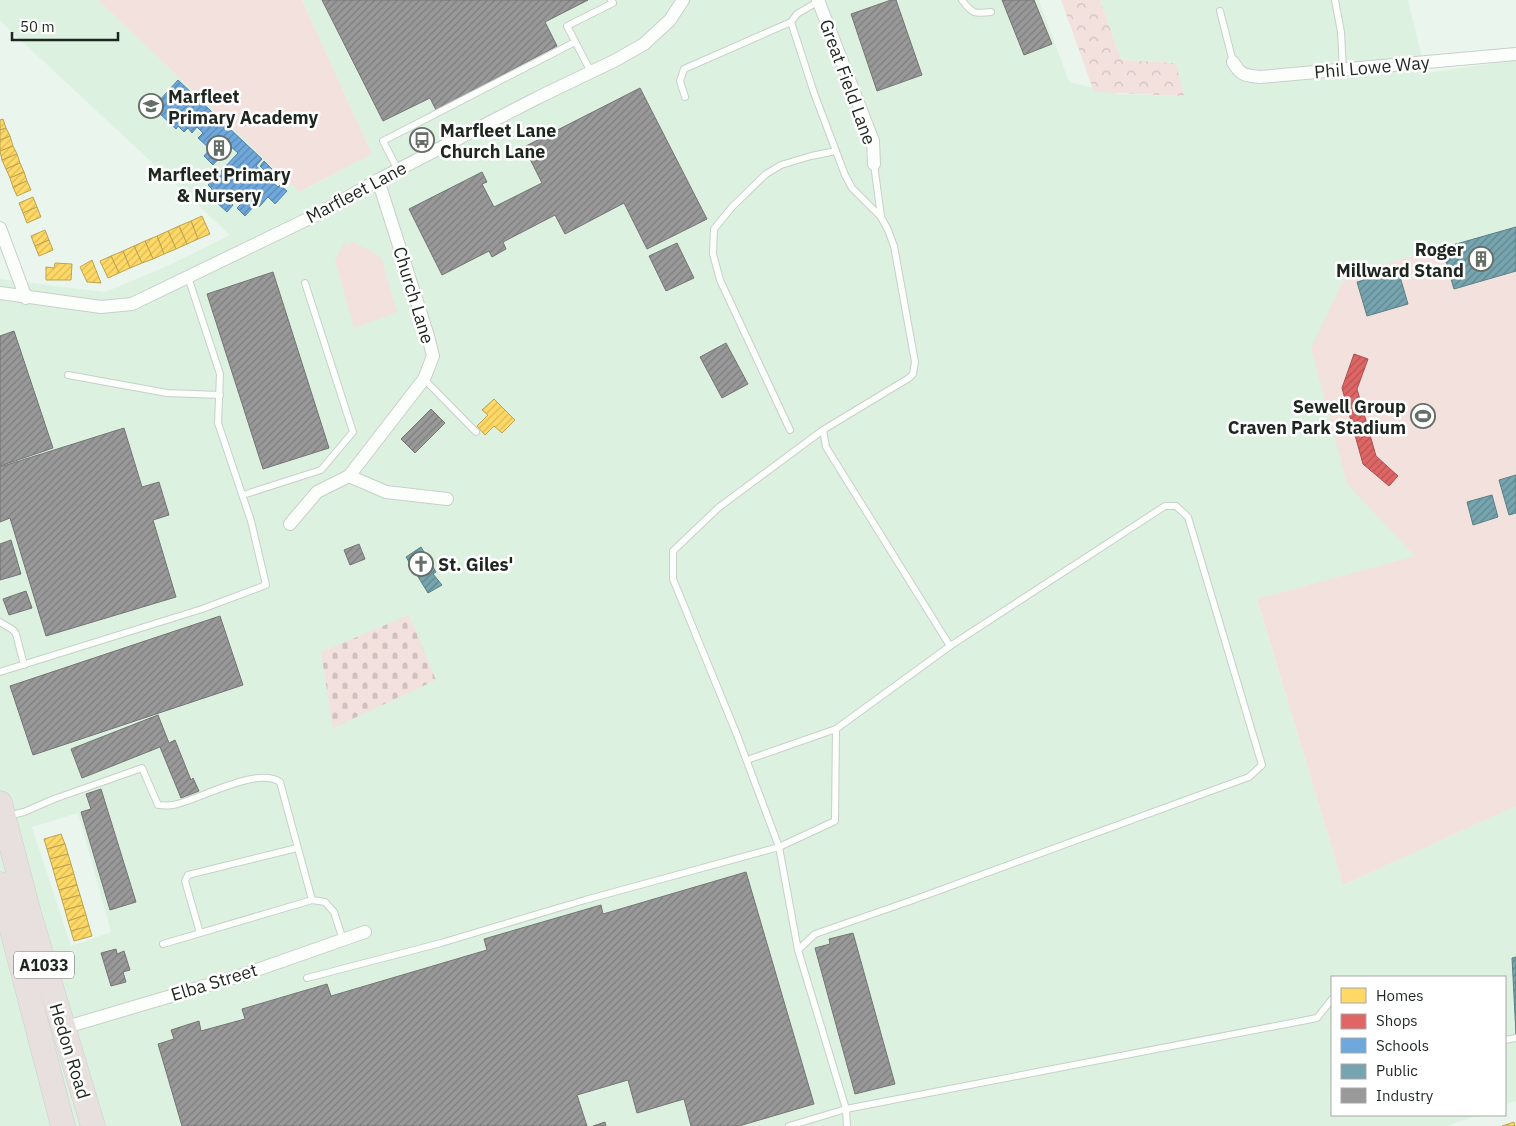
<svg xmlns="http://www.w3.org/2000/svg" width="1516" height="1126" viewBox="0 0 1516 1126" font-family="'IBM Plex Sans',sans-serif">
	<defs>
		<pattern id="forest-crowns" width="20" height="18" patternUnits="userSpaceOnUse" patternTransform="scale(1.25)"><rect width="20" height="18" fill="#f3e1de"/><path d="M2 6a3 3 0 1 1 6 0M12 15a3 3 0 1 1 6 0" fill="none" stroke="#d0c1be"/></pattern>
		<pattern id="cemetery-stones" width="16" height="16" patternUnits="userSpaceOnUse" patternTransform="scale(1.25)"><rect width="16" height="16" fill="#f3e1de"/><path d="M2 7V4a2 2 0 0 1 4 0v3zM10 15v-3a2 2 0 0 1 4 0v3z" fill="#d0c1be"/></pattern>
		<pattern id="homes-hatch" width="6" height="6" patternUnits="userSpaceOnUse" patternTransform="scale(1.25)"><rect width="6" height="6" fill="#ffd966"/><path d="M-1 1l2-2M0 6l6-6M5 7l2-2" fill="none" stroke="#daba58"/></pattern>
		<pattern id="shops-hatch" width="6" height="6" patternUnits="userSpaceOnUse" patternTransform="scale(1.25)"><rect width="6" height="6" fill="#e06666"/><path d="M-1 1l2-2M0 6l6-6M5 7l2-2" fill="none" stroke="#b55454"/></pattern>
		<pattern id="schools-hatch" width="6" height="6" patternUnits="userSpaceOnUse" patternTransform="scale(1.25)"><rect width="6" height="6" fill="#6fa8dc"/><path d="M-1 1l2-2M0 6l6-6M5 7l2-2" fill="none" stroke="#5b89b2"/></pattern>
		<pattern id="public-hatch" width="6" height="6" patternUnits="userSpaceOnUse" patternTransform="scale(1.25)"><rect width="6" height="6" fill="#76a5af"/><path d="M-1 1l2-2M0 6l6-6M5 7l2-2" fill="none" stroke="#60868e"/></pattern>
		<pattern id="industry-hatch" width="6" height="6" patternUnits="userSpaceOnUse" patternTransform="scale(1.25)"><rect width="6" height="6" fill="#999"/><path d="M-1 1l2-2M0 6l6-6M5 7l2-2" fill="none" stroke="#7c7d7c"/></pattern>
	</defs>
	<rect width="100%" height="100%" fill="#eaf6ed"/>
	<!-- built -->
	<path fill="#ddf1e1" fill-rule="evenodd" d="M0 0H98L299 192 372 154 302 0H1039L1069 82 1119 94 1184 96 1176 63 1121 60 1100 0H1408L1426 73 1516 60V528L1257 600 1343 885 1516 806V1101L1505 1105V977H1332V1115H1478L1447 1126H0V279L105 292 165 267 230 235 0 21ZM78 813 111 932 71 946 32 827Z"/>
	<!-- green -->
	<g fill="#f3e1de">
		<path d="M98 0H302L372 154 299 192Z"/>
		<path d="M1516 227V806L1343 885 1257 599 1415 556 1347 484 1311 348 1346 275Z"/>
		<path d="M352 241 381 257 397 312 354 328 335 260 344 243 349 245Z"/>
	</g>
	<!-- forest -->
	<path fill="url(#forest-crowns)" d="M1061 0H1100L1121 60 1176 63 1184 96 1094 92Z"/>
	<!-- cemetery -->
	<path fill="url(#cemetery-stones)" d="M409 615 436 680 333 728 321 652Z"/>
	<!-- homes -->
	<g fill="url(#homes-hatch)" stroke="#bca351">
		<path d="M3 119 6 128 0 130V120Z"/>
		<path d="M6 128 10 136 0 140V130Z"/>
		<path d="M10 136 13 146 0 151V140Z"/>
		<path d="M13 146 17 154 2 160 0 151Z"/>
		<path d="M17 154 20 163 6 169 2 160Z"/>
		<path d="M20 163 24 172 10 178 6 169Z"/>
		<path d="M24 172 27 181 13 187 10 178Z"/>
		<path d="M27 181 31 190 17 196 13 187Z"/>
		<path d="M33 197 37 207 23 213 19 203Z"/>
		<path d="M37 207 41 217 27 223 23 213Z"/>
		<path d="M202 216 210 234 198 239 191 221Z"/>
		<path d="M191 221 198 239 187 244 179 226Z"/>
		<path d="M179 226 187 244 176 249 168 231Z"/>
		<path d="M45 230 49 240 35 246 31 236Z"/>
		<path d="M168 231 176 249 164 254 157 236Z"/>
		<path d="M157 236 164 254 153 259 145 241Z"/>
		<path d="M49 240 53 250 39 256 35 246Z"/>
		<path d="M145 241 153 259 142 263 134 246Z"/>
		<path d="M134 246 142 263 130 268 123 251Z"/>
		<path d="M123 251 130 268 119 273 111 256Z"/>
		<path d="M111 256 119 273 108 278 100 261Z"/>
		<path d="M92 260 101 283 87 282 80 267Z"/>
		<path d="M55 263 72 264 71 280H46V267L54 268Z"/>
		<path d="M494 399 515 420 502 433 494 426 485 435 477 426 488 415 482 410Z"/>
		<path d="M61 834 65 844 47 849 44 839Z"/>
		<path d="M65 844 68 854 50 859 47 849Z"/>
		<path d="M68 854 71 864 53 869 50 859Z"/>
		<path d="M71 864 74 874 56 880 53 869Z"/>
		<path d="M74 874 77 885 59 890 56 880Z"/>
		<path d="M77 885 80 895 62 900 59 890Z"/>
		<path d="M80 895 83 905 65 910 62 900Z"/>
		<path d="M83 905 86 915 68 921 65 910Z"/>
		<path d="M86 915 89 926 71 931 68 921Z"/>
		<path d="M89 926 92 936 74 941 71 931Z"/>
		<path d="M1514 1122 1515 1126H1502Z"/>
	</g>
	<!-- shops -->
	<path fill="url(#shops-hatch)" stroke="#a65351" d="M1354 354 1368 359 1357 389 1376 456 1398 476 1389 486 1363 464 1342 388Z"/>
	<!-- schools -->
	<g fill="url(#schools-hatch)" stroke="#5781a4">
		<path d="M178 80 262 159 256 166 265 174 262 177 268 182 270 180 278 187 280 185 287 191 275 204 268 197 259 207 256 204 245 216 237 208 241 204 230 194 226 198 233 205 227 212 207 194 212 189 208 185 238 153 230 146 213 165 204 156 210 149 198 138 203 133 197 127 192 133 188 128 184 132 178 126 176 129 158 112 163 106 158 102Z"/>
		<path d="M264 161 272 169 268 174 260 166Z"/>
	</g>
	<!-- public -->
	<g fill="url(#public-hatch)" stroke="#5c7f84">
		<path d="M1516 227V271L1454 289 1442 248Z"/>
		<path d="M1398 270 1408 304 1367 316 1357 282Z"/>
		<path d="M1516 475V513L1509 515 1499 480Z"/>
		<path d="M1492 495 1498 517 1473 525 1467 502Z"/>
		<path d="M421 547 436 572 433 574 442 585 428 593 406 557Z"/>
		<path d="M1516 957V1034L1512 958Z"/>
	</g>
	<!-- industry -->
	<g fill="url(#industry-hatch)" stroke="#747675">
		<path d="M322 0H588L545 22 557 46 436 110 430 98 383 121Z"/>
		<path d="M891 0H896L922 75 877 91 851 14Z"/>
		<path d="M1002 0H1034L1052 44 1024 55Z"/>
		<path d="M640 88 707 219 647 249 624 203 565 234 555 215 503 242 506 249 492 257 489 251 442 275 409 209 482 172 487 182 482 184 494 207 542 183 524 147Z"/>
		<path d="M677 243 694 278 666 291 649 256Z"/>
		<path d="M273 272 329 448 263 469 207 294Z"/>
		<path d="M14 331 53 448 0 466V336Z"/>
		<path d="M726 343 748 384 722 398 700 357Z"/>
		<path d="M431 409 445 423 415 453 401 439Z"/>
		<path d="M124 428 142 487 159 482 169 515 153 520 176 597 46 636 10 518 0 522V467Z"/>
		<path d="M11 540 21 574 0 580V544Z"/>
		<path d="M359 544 365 559 350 565 344 550Z"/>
		<path d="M26 591 32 608 9 615 3 599Z"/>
		<path d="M220 616 243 685 33 755 10 686Z"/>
		<path d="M158 715 169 743 175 740 191 780 193 778 199 791 181 798 160 747 82 778 71 749Z"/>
		<path d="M101 789 136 902 110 910 81 812 91 809 86 794Z"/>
		<path d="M746 872 814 1104 739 1126H691L684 1099 637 1113 628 1080 577 1095 587 1126H182L158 1044 174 1039 171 1030 199 1021 201 1031 245 1019 242 1009 327 984 331 996 487 950 484 939 601 905 603 914Z"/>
		<path d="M853 933 895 1084 855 1094 815 948 830 944 829 939Z"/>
		<path d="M116 949 117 954 124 951 130 970 123 972 126 982 111 986 101 953Z"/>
		<path d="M605 1122 606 1126H593Z"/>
	</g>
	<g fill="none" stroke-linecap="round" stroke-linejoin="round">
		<defs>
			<g id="lane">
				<path d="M962 0C972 14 975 14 991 12"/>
				<path d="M1335 0 1341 32 1343 70"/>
				<path d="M1220 11 1233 62"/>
				<path d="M591 72 567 26 613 3 611 0"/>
				<path d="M685 97 680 81 684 69 791 22"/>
				<path d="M874 164 881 217"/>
				<path d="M398 170 383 141 575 42"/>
				<path d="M68 375 167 393 220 395"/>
				<path d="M424 379 476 432"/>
				<path d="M790 430 720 280 713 254 714 229 732 207 766 174 781 165 811 156 836 151"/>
				<path d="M823 430 826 447 950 646"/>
				<path d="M243 495 321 470 353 432 305 283"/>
				<path d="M0 622 13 630 16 634 24 665"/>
				<path d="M0 672 202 609 266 585 251 521 218 423 220 374 188 277"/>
				<path d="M747 760 836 729 950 646 1165 506H1176L1188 517 1262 765 1249 777 913 900 815 934 798 950 846 1109 847 1126"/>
				<path d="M7 816 24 812 54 799 142 768 158 805C163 805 168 806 173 805 199 800 257 766 280 782L312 900"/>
				<path d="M200 933 185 881 188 875 297 848"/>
				<path d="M163 944 312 900 325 902 334 912 343 940"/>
				<path d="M798 950 779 847 737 735 673 579V551L718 508 823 430 909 378 913 374 915 362 894 246 888 230 881 217 852 188 845 175 814 93 791 22 797 14 819 1"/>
				<path d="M307 978 441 943 585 900 779 847 835 821 836 729"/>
				<path d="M1505 1040 1516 1038"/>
				<path d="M789 1126 846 1109 1317 1018 1332 999"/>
			</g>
			<g id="street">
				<path d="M818 0 873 141 874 164"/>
				<path d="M1233 62C1241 76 1245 75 1260 77L1516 54"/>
				<path d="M378 180 428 336 433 356 424 379 349 476 386 492 447 499"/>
				<path d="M0 228 26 298"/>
				<path d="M0 293 101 307 132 304 318 214 378 180 537 98 616 60 644 44 670 20 683 0"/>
				<path d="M290 524 317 492 349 476"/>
				<path d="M63 1028 242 975 365 932"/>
			</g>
			<g id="highway">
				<path d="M0 803 29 913 93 1126"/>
				<path d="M0 884 63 1126"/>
			</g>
		</defs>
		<!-- lane casing -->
		<use href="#lane" stroke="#c7d0c9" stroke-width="8"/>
		<!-- street casing -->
		<use href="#street" stroke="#c7d0c9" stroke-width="14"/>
		<!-- highway casing -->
		<use href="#highway" stroke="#cbd0cc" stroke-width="25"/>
		<!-- lane -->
		<use href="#lane" stroke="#fcfefc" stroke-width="6"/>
		<!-- street -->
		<use href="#street" stroke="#fcfefc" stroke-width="12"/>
		<!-- highway -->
		<use href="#highway" stroke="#e7e0df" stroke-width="24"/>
	</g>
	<!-- icons -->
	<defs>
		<symbol id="school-ring" viewBox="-11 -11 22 22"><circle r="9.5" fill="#fff" stroke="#656f68" stroke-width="1.5"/><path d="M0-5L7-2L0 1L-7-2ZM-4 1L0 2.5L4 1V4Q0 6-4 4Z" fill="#656f68"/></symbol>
		<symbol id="bus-ring" viewBox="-11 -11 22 22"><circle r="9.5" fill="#fff" stroke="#656f68" stroke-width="1.5"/><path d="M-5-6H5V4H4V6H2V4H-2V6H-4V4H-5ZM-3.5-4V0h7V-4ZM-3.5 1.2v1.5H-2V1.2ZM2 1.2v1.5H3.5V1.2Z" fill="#656f68"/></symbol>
		<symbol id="building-ring" viewBox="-11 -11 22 22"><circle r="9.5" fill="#fff" stroke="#656f68" stroke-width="1.5"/><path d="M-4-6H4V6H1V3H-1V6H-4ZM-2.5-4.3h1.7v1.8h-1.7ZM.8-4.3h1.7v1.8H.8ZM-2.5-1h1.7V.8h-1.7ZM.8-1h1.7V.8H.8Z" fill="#656f68"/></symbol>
		<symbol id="stadium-ring" viewBox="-11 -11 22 22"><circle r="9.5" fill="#fff" stroke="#656f68" stroke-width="1.5"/><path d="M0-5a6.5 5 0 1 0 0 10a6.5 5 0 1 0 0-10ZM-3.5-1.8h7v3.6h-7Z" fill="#656f68"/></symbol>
		<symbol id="church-ring" viewBox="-11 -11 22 22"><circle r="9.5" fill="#fff" stroke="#656f68" stroke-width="1.5"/><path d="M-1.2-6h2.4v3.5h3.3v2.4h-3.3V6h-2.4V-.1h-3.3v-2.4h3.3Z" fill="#656f68"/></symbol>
	</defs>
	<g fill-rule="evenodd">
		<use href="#school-ring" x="137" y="92" width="28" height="28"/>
		<use href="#bus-ring" x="408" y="126" width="28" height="28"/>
		<use href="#building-ring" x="205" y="134" width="28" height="28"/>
		<use href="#building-ring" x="1467" y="245" width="28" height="28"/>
		<use href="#stadium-ring" x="1409" y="402" width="28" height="28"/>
		<use href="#church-ring" x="407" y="550" width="28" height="28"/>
	</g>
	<g text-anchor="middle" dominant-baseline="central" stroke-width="5" stroke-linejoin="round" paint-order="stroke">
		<!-- shield labels -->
		<rect fill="#fff" stroke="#626763" stroke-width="1" x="14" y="951.5" width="60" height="27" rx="4"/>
		<g font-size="16" font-weight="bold" fill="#1e2620">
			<text x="44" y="965">A1033</text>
		</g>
		<!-- street labels -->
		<g font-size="18" fill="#1e2620" stroke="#fff">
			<text transform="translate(1372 67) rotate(-5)">Phil Lowe Way</text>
			<text transform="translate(848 82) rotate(70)">Great Field Lane</text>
			<text transform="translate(356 192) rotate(-28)">Marfleet Lane</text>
			<text transform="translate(414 295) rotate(73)">Church Lane</text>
			<text transform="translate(214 982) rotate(-17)">Elba Street</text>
			<text transform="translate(70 1051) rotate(73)">Hedon Road</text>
		</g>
		<!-- poi labels -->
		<g font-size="18" font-weight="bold" fill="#1e2620" stroke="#fff" text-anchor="start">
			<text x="168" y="96">Marfleet<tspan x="168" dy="21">Primary Academy</tspan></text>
			<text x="440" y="130">Marfleet Lane<tspan x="440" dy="21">Church Lane</tspan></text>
			<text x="219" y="174" text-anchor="middle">Marfleet Primary<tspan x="219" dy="21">&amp; Nursery</tspan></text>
			<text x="1464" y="249" text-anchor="end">Roger<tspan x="1464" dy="21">Millward Stand</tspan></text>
			<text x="1406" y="406" text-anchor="end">Sewell Group<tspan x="1406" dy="21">Craven Park Stadium</tspan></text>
			<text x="438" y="564">St. Giles'</text>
		</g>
	</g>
	<!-- legend -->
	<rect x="1331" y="976" width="175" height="140" fill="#ffffff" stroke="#a5a8a6"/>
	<rect x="1341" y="988" width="25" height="15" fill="#ffd966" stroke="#a5a8a6"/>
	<text x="1376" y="1001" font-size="15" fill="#1e2620">Homes</text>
	<rect x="1341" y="1014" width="25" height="15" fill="#e06666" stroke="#a5a8a6"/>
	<text x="1376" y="1026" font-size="15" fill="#1e2620">Shops</text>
	<rect x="1341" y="1038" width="25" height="15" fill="#6fa8dc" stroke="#a5a8a6"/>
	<text x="1376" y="1051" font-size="15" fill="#1e2620">Schools</text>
	<rect x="1341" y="1064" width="25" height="15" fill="#76a5af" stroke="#a5a8a6"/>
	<text x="1376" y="1076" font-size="15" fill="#1e2620">Public</text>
	<rect x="1341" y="1088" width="25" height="15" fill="#999999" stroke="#a5a8a6"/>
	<text x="1376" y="1101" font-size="15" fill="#1e2620">Industry</text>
	<!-- scale -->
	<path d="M12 32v8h106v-8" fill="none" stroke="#1e2620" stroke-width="2.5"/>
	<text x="20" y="32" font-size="15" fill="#1e2620" stroke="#ffffff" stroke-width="4" paint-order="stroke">50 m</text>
</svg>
